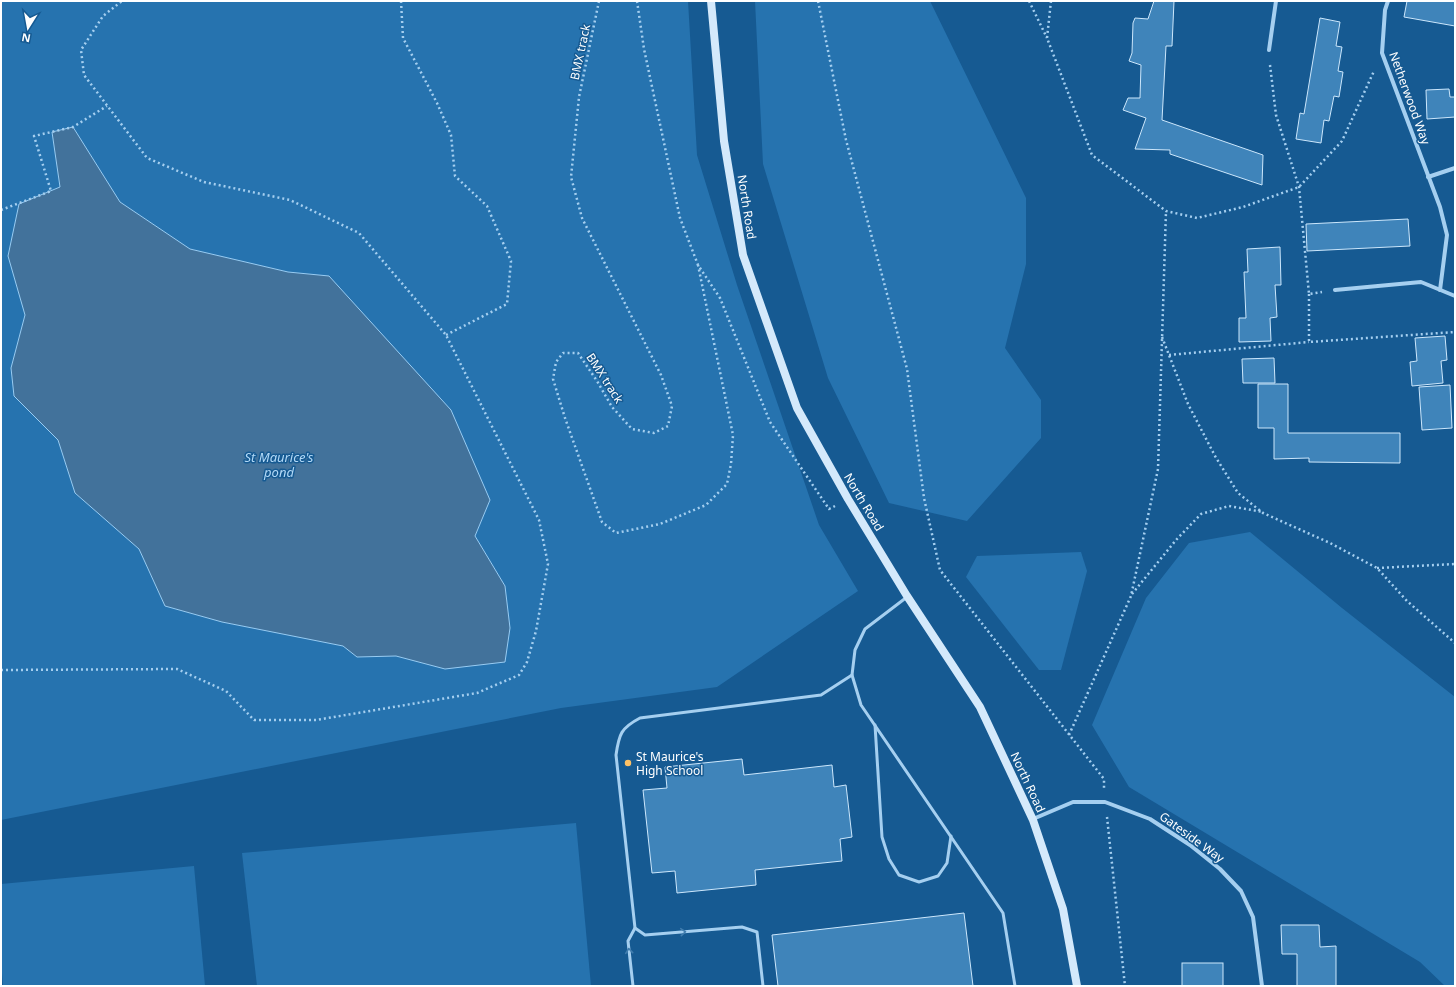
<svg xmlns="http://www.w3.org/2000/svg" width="1456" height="987" viewBox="0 0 1456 987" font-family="'Noto Sans',sans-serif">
	<rect width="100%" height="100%" fill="#165a92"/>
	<!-- green -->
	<g fill="#2673af" fill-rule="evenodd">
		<path d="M1 1H688L697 155 737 285 819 525 858 591 717 687 561 708 1 820ZM73 127 120 202 190 249 288 272 329 276 490 500 475 536 505 586 445 669 396 656 357 657 343 646 222 622 165 606 139 549 75 493 58 440 14 396 11 368 25 315 51 191 60 187 52 132Z"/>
		<path d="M755 1H930L1026 198V264L1005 348 1041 400V438L967 521 889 503 828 378 763 164Z"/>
		<path d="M1250 532 1342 608 1455 697V986H1445L1420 962 1129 787 1092 725 1146 598 1189 543Z"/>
		<path d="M1081 552 1087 571 1061 670H1039L966 577 977 556Z"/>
		<path d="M576 823 591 986H257L242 853Z"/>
		<path d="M194 866 205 986H3L1 961V884Z"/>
	</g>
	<!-- water -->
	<path fill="#42729b" stroke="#98ccf3" d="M73 127 120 202 190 249 288 272 329 276 451 410 490 500 475 536 505 586 510 628 505 662 445 669 396 656 357 657 343 646 222 622 165 606 139 549 75 493 58 440 14 396 11 368 25 315 8 256 19 204 60 187 52 132Z"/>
	<!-- building -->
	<g fill="#3f84ba" stroke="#cce7fc">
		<path d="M1154 1H1174L1172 46H1166L1162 120 1263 155 1262 185 1170 154V150L1135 149 1146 118 1123 110 1128 98H1140L1141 65 1129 61 1132 53 1133 23 1135 18 1148 19Z"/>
		<path d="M1407 1H1455V26L1404 17Z"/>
		<path d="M1320 18 1340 22 1336 46 1342 47 1338 71 1343 72 1339 97 1334 96 1329 121 1324 120 1321 143 1296 139 1300 113 1304 114Z"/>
		<path d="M1449 89 1450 97H1455V117L1427 119 1426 90Z"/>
		<path d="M1408 219 1410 246 1307 251 1306 224Z"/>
		<path d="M1280 247 1281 285H1275L1277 317 1270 318 1271 341 1239 342V318H1246L1244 272H1248L1247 249Z"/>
		<path d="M1445 336 1447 360 1441 361 1443 383 1412 386 1410 362 1417 361 1415 338Z"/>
		<path d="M1274 358 1275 383H1243L1242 359Z"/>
		<path d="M1258 384H1288V433H1400V463L1309 462V458L1274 459V428H1258Z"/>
		<path d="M1450 385 1452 428 1422 430 1419 387Z"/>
		<path d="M742 759 744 775 832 765 834 787 846 785 852 837 840 839 842 861 755 870 756 885 677 893 675 871 652 873 643 790 667 788 665 767Z"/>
		<path d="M964 913 973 986H778L772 935Z"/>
		<path d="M1281 925H1319L1320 947 1336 946V986H1297V954H1282Z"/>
		<rect x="1182" y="963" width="41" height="23"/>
	</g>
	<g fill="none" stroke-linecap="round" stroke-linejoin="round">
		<!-- path -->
		<g stroke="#a5cff0" stroke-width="2.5" stroke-dasharray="2 3" stroke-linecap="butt">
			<path d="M401 1 403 38 437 103 451 135 455 176 487 206 511 261 507 304 446 335"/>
			<path d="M599 1 579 97 571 177 582 218 661 375 672 406 668 426 654 433 632 429 612 407 597 381 578 353H563L556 362 553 379 565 418 602 522 616 533 660 524 706 505 727 484 731 464 733 435 698 265"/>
			<path d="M637 1 644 49 680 218 698 265 720 298 770 422 829 509 835 506"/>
			<path d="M818 1 846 140 907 369 924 498 940 570 1104 779V789"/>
			<path d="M1029 1 1047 38"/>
			<path d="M1051 1 1047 38 1092 155 1166 211 1197 218 1243 207 1299 187 1342 141 1374 71"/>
			<path d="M1270 65 1276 115 1299 187 1309 294 1322 292"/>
			<path d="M1 210 51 191 34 136 73 127 107 106"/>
			<path d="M1309 294V342L1455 332"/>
			<path d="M1162 337 1188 404 1215 456 1238 493 1263 513 1330 543 1377 568 1407 601 1455 643"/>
			<path d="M1169 355 1309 342"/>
			<path d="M1377 568 1455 564"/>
			<path d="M1132 594 1176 540 1201 514 1229 506 1263 512"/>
			<path d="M1 670 177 669 226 691 254 720H316L477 693 519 675 527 662 536 631 548 564 539 520 446 335 359 233 290 200 204 182 147 158 84 75 81 50 103 16 122 1"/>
			<path d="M1069 735 1131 596 1158 469 1166 211"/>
			<path d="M1107 817 1125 986"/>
		</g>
		<!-- lane -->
		<g stroke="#a5cff0" stroke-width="3">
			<path d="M907 597 865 629 855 650 852 675 861 705 1003 913 1015 986"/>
			<path d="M875 725 882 837 889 859 899 875 919 882 938 876 947 863 951 836"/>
			<path d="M635 928 616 755C619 734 621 728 640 718L821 695 852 675"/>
			<path d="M633 986 628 941 635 928 645 935 742 927 757 932 763 986"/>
		</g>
		<!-- street -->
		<g stroke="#a5cff0" stroke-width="4">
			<path d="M1388 1 1385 10 1382 53 1440 207 1447 235 1440 290"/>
			<path d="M1269 50 1276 1"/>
			<path d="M1428 177 1455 168"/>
			<path d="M1335 290 1421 282 1455 296"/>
			<path d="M1033 819 1073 802H1105L1150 819 1190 845 1220 869 1241 891 1253 917 1262 986"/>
		</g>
		<!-- secondary -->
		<path stroke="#d4e9fb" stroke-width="8" d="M711 1 724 141 743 255 797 408 848 499 907 596 980 707 1033 820 1063 909 1077 986"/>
	</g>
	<!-- one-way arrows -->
	<defs><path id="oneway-chevron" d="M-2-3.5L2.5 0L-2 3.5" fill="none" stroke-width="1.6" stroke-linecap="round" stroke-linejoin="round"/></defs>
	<g stroke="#417dae">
		<use href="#oneway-chevron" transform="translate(683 932) rotate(-5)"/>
		<use href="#oneway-chevron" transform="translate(629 951) rotate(-96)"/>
	</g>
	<!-- markers -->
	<circle fill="#ffc265" stroke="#165a92" stroke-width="1.5" cx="628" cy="763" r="4"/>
	<g text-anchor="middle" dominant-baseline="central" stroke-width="3" stroke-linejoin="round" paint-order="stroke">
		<!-- street labels -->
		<g font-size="12" fill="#fff" stroke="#165a92">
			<text transform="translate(580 52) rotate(-78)">BMX track</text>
			<text transform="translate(1410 98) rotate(70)">Netherwood Way</text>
			<text transform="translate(747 207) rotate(81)">North Road</text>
			<text transform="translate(605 378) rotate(57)">BMX track</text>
			<text transform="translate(864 502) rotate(59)">North Road</text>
			<text transform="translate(1028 782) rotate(65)">North Road</text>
			<text transform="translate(1192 837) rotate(36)">Gateside Way</text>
		</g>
		<!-- poi labels -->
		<g font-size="12" fill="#fff" stroke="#165a92" text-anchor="start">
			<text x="636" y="756">St Maurice's<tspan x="636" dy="14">High School</tspan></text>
		</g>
		<!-- water labels -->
		<g font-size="13" font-style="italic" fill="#b2d9f7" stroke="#165a92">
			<text x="279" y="457">St Maurice's<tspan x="279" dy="15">pond</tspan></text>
		</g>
	</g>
	<!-- border -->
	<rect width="1456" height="987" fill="none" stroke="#ffffff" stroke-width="4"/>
	<!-- north arrow -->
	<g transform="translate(28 28) rotate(191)" stroke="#165a92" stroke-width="3" paint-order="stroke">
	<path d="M0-3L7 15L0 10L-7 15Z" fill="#ffffff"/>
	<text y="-6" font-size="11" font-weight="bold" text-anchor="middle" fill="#ffffff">N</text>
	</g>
</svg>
